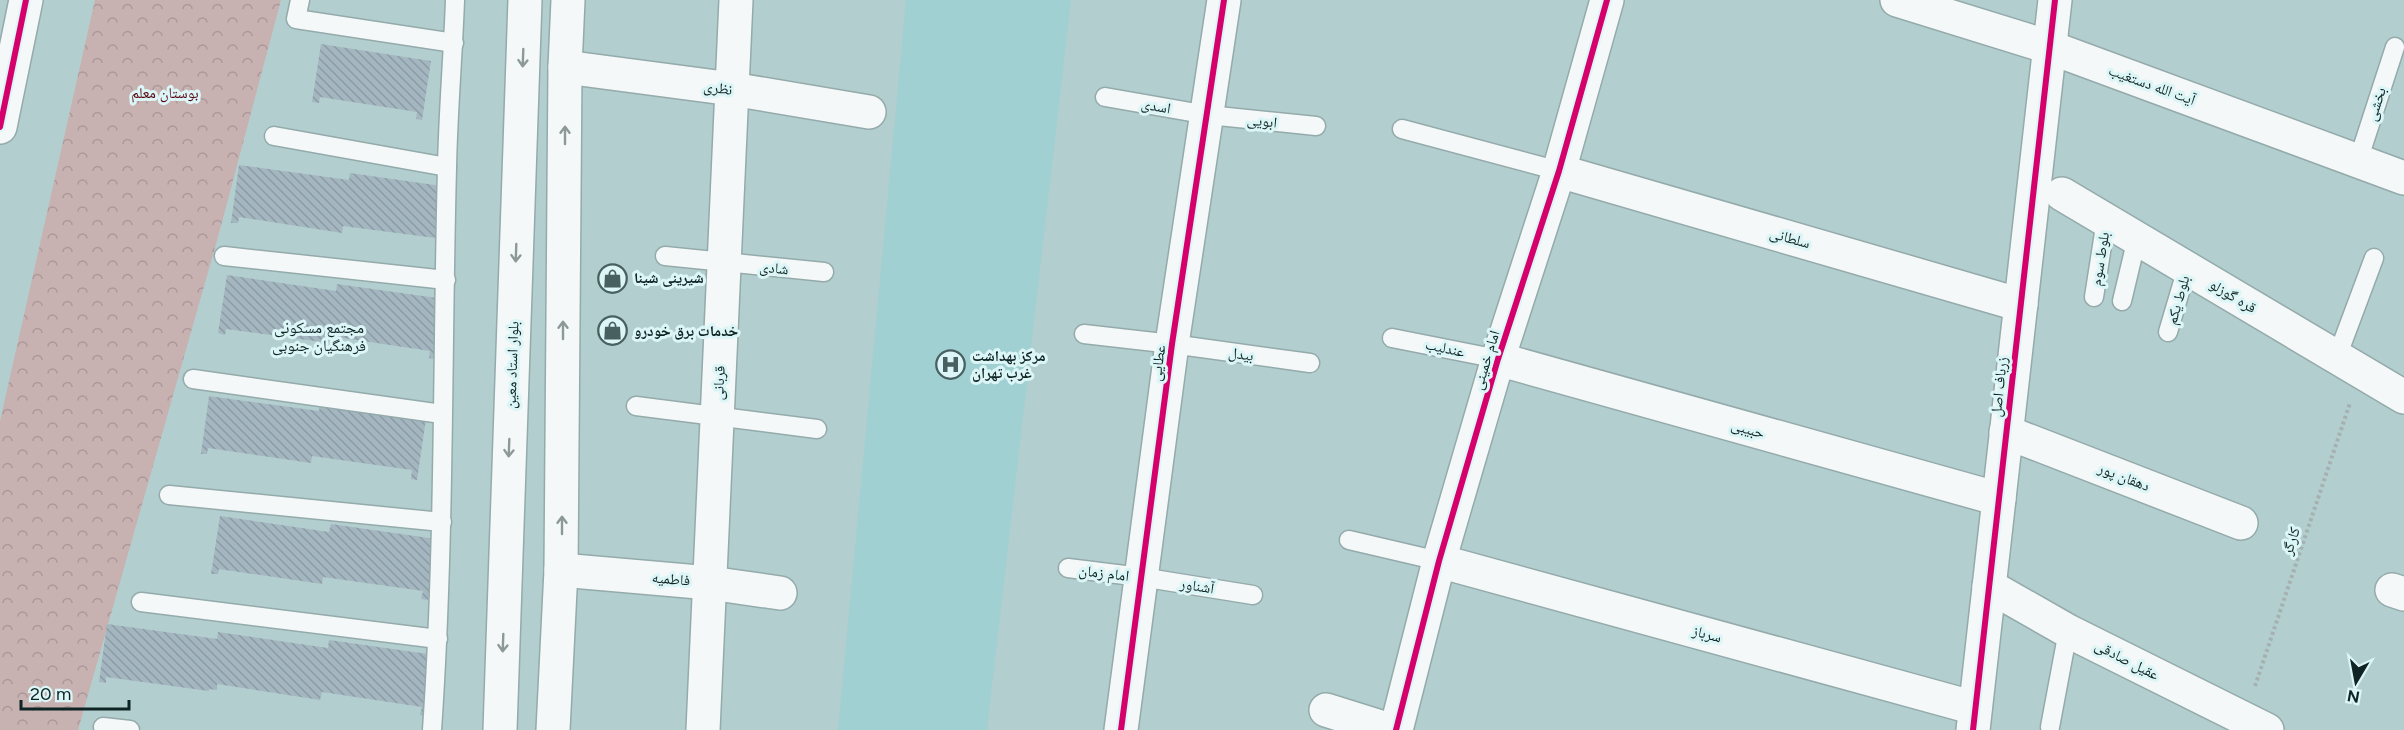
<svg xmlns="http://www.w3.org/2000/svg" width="2404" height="730" viewBox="0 0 2404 730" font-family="Figtree,'Noto Naskh Arabic',sans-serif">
	<defs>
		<pattern id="park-crowns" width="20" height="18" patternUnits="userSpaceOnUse" patternTransform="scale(1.5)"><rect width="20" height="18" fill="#c8b1b1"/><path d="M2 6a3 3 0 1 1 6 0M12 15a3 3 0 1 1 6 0" fill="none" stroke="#ab9898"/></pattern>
		<pattern id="building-back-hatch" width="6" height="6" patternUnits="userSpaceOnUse" patternTransform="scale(1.5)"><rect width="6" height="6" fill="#a4b6c0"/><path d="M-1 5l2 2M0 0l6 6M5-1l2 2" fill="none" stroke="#8c9ca5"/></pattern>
	</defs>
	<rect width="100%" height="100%" fill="#b3cecf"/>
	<!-- built -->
	<path fill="#a1d0d2" d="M906 0H1071L987 730H838Z"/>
	<!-- park -->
	<path fill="url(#park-crowns)" d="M95 0H281L218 237 78 730H0V421Z"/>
	<!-- building -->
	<g fill="url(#building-back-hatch)">
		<path d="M321 44 431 61 422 120 416 119 417 112 320 97 319 103 312 102Z"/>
		<path d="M239 165 349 180 350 173 456 188 448 249 443 239 343 226 342 233 239 217 238 223H231Z"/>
		<path d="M227 275 336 291 337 284 444 299 435 359 429 358 430 351 330 336 329 343 226 329 225 335 218 333Z"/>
		<path d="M209 396 319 411 320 404 426 419 417 480 411 479 412 470 312 456 311 463 208 448 207 454H201Z"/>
		<path d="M220 516 329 532 331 524 436 539 428 600 421 599 423 591 323 577 322 584 219 569 218 574H211Z"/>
		<path d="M107 624 217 639 218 632 328 648 329 640 435 655 426 716 420 715 422 707 322 692 320 700 217 684V690L209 689V691L106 677V683L99 682Z"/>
	</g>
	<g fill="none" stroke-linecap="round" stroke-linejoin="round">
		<defs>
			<g id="service">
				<path d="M300 0 296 19 454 43"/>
				<path d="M1105 97 1208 115 1316 126"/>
				<path d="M1402 129 1559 171"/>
				<path d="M274 136 447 167"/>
				<path d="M2358 161 2395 47"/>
				<path d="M224 256 446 280"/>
				<path d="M665 256 824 272"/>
				<path d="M2094 297 2106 220"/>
				<path d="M2122 301 2137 238"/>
				<path d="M2168 332 2187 268"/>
				<path d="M1084 334 1172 344 1310 363"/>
				<path d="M1392 338 1498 359"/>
				<path d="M2337 357 2374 258"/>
				<path d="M193 379 442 414"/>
				<path d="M636 406 817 429"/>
				<path d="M169 495 442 522"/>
				<path d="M1349 540 1439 561"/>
				<path d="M1068 568 1141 577 1253 595"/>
				<path d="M141 602 438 639"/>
				<path d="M103 727 130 730"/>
				<path d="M2050 727 2068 631"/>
				<path d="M432 730C445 543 442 355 447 168 448 112 453 56 455 0"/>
			</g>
			<g id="minor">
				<path d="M565 67 732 89 869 112"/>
				<path d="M0 127 26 0"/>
				<path d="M1559 171 2021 305"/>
				<path d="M2062 194 2404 397"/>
				<path d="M1498 359 1999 499"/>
				<path d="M2006 432 2241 523"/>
				<path d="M1439 561 1975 708"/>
				<path d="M561 570 710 583 780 593"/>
				<path d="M1989 586 2068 631 2267 730"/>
				<path d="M2392 590 2404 594"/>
				<path d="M1326 710 1390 730"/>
				<path d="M703 730 736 0"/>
				<path d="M1121 730 1172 344 1224 0"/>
				<path d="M1396 730 1439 561 1498 359 1559 171 1607 0"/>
				<path d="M1973 730 2055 0"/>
			</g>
			<path id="tertiary" d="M1897 0 2049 47 2404 178"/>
			<g id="secondary">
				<path d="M500 730 525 0"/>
				<path d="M553 730 561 570 565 67 568 0"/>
			</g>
		</defs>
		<!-- service casing -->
		<use href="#service" stroke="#94aaab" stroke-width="21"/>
		<!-- minor casing -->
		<use href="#minor" stroke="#94aaab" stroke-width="36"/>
		<!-- tertiary casing -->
		<use href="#tertiary" stroke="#94aaab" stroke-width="36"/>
		<!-- secondary casing -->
		<use href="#secondary" stroke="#94aaab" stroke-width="36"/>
		<!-- path -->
		<path stroke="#a5b0b0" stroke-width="4" stroke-dasharray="3 3" stroke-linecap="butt" d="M2255 686 2350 403"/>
		<!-- service -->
		<use href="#service" stroke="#f4f8f8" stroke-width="18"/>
		<!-- minor -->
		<use href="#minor" stroke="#f4f8f8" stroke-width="33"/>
		<!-- tertiary -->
		<use href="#tertiary" stroke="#f4f8f8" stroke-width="33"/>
		<!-- secondary -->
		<use href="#secondary" stroke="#f4f8f8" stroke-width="33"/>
		<defs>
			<g id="cycleway">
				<path d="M0 127 26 0"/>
				<path d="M1121 730 1172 344 1224 0"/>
				<path d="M1396 730 1439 561 1498 359 1559 171 1607 0"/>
				<path d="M1973 730 2055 0"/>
			</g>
		</defs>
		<!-- cycleway casing -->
		<use href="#cycleway" stroke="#dcf5f6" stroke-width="10"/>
		<!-- cycleway -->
		<use href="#cycleway" stroke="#d6006c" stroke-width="6"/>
	</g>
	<!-- one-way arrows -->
	<defs><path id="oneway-shaft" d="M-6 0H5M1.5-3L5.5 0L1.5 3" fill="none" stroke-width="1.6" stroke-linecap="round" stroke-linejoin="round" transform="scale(1.5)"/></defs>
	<g stroke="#8d9999">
		<use href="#oneway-shaft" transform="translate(523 58) rotate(92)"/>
		<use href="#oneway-shaft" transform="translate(565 135) rotate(-90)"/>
		<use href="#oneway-shaft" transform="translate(516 253) rotate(92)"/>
		<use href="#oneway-shaft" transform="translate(563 330) rotate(-90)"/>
		<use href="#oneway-shaft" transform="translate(509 448) rotate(92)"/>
		<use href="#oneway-shaft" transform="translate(562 525) rotate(-90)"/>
		<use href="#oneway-shaft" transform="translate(503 643) rotate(92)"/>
	</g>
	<!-- icons -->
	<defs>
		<symbol id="shop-ring" viewBox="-11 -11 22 22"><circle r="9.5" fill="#dcf5f6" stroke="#486060" stroke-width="1.5"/><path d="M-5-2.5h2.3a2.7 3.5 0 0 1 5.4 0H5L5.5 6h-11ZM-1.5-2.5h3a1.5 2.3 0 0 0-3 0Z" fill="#486060"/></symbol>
		<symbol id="hospital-ring" viewBox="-11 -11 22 22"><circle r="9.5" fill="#dcf5f6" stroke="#486060" stroke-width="1.5"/><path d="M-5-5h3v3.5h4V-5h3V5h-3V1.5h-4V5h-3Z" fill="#486060"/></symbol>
	</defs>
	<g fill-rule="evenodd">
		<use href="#shop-ring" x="596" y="262" width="33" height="33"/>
		<use href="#shop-ring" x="596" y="314" width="33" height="33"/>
		<use href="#hospital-ring" x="934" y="348" width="33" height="33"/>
	</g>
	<g text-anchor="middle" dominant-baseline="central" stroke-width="6" stroke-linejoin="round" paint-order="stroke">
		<!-- street labels -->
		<g font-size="15" fill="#0f2425" stroke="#dcf5f6">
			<text transform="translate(2152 85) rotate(20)">آیت الله دستغیب</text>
			<text transform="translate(718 88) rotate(8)">نظری</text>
			<text transform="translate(2376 104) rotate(-72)">بخشی</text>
			<text transform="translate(1156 106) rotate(10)">اسدی</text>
			<text transform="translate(1262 121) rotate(6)">ابویی</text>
			<text transform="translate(1790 238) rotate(16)">سلطانی</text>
			<text transform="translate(2100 259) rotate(-81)">بلوط سوم</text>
			<text transform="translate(774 268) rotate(5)">شادی</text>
			<text transform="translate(2233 296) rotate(31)">قره گوزلو</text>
			<text transform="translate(2178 300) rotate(-74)">بلوط یکم</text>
			<text transform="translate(1445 348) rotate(12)">عندلیب</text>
			<text transform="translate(1241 354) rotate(8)">بیدل</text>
			<text transform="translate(1486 360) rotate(-73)">امام خمینی</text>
			<text transform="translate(1158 363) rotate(-82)">عطایی</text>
			<text transform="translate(512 365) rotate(-88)">بلوار استاد معین</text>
			<text transform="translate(719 383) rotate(-87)">قربانی</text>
			<text transform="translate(1999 387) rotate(-84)">زرباف اصل</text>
			<text transform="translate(1748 429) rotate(16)">حبیبی</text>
			<text transform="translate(2124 477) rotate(21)">دهقان پور</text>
			<text transform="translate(2291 541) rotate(-72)">کارگر</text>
			<text transform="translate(1104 573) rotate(7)">امام زمان</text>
			<text transform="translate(671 579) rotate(5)">فاطمیه</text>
			<text transform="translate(1197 586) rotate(9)">آشناور</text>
			<text transform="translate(1707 634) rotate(15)">سرباز</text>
			<text transform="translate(2127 660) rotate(27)">عقیل صادقی</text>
		</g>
		<!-- park labels -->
		<g font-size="15" fill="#580412" stroke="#dcf5f6">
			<text x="165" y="93">بوستان معلم</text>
		</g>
		<!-- poi labels -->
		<g font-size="15" font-weight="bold" fill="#0f2425" stroke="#dcf5f6" text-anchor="start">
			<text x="634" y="278">شیرینی شینا</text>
			<text x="634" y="331">خدمات برق خودرو</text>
			<text x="972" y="356">مرکز بهداشت<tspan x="972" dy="17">غرب تهران</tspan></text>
		</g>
		<!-- neighbourhood labels -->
		<g font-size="16" fill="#0f2425" stroke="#dcf5f6">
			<text x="319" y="327">مجتمع مسکونی<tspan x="319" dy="18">فرهنگیان جنوبی</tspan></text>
		</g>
	</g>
	<!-- north arrow -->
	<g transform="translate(2356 682) rotate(190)" stroke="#dcf5f6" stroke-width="4.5" paint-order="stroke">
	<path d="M0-4.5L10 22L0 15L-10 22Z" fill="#0f2425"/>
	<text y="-9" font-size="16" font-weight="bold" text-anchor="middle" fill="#0f2425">N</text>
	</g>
	<!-- scale -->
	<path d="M21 700v9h108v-9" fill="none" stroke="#0f2425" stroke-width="3"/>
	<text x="30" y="700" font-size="18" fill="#0f2425" stroke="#dcf5f6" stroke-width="4.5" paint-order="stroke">20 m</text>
</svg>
